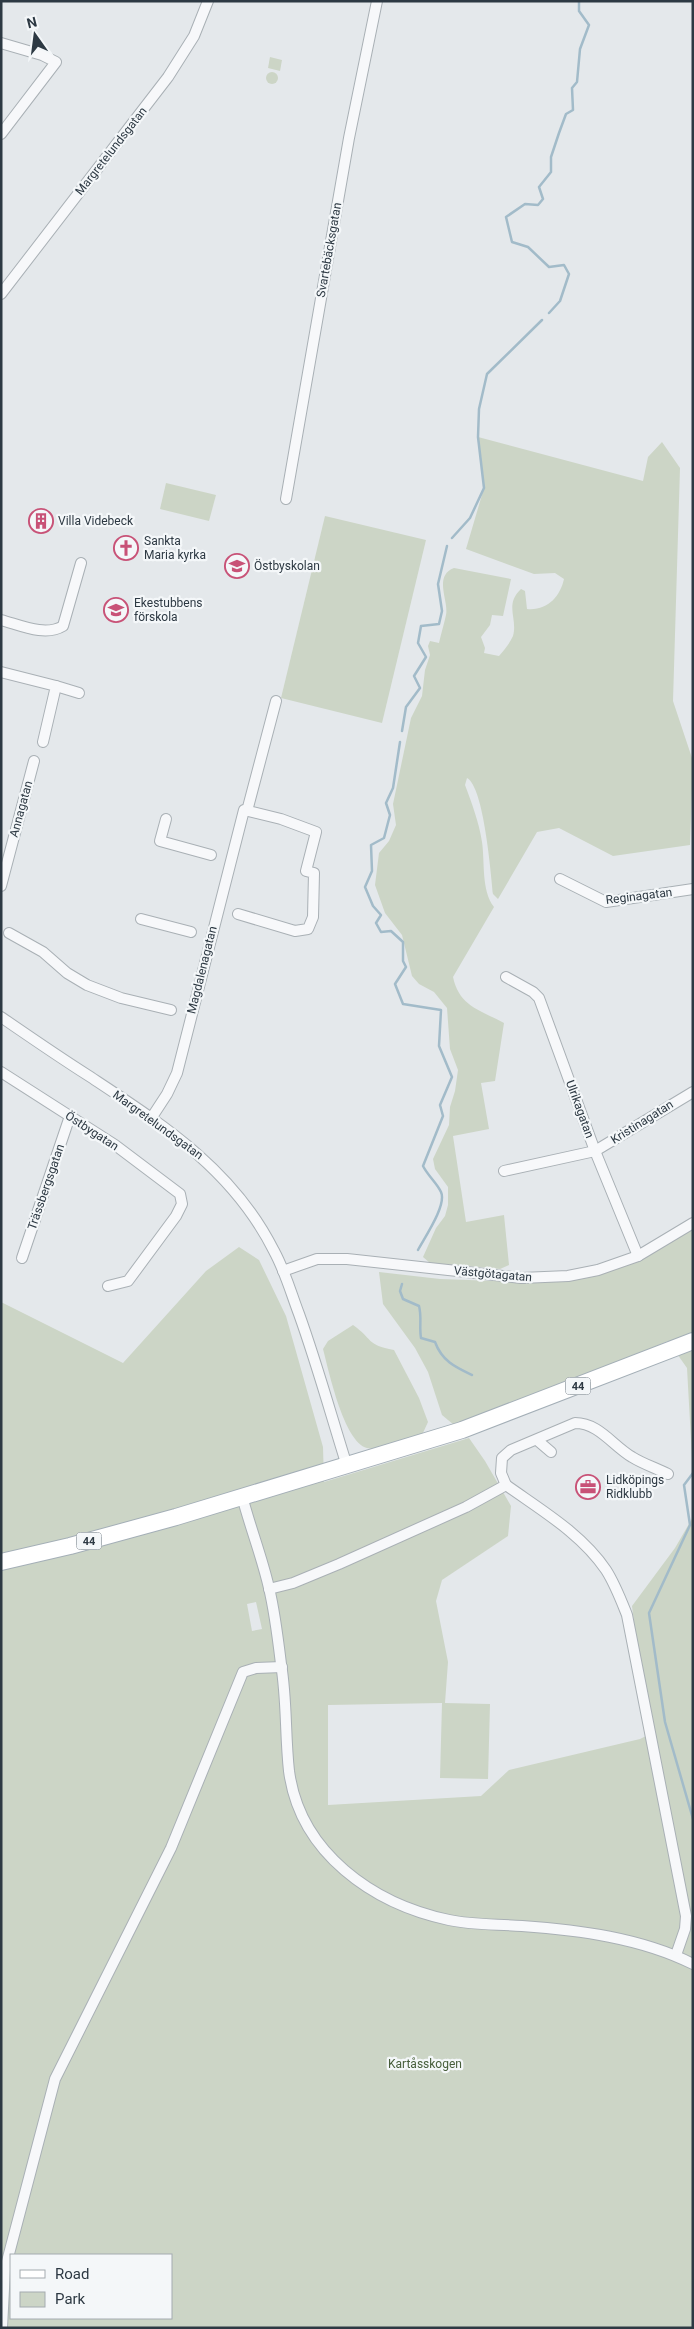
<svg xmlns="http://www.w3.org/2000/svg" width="694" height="2329" viewBox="0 0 694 2329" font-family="Roboto,sans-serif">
	<rect width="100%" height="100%" fill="#e4e8eb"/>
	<!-- green -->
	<g fill="#ccd5c6" fill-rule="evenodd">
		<path d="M270 57 282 60 280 71 268 68Z"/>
		<circle cx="272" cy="78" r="6"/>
		<path d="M478 437 643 481 648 457 662 442 680 468 673 701 693 761 690 845 613 856 559 828 537 832 498 899 493 894C491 874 484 787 467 778L465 785C472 804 479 822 482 842 485 862 481 890 494 907L453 977C459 1006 480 1010 504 1023L495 1081 481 1083 489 1129 453 1136 466 1222 504 1215 509 1265 500 1269 430 1263 423 1257 436 1228 445 1216 448 1205V1187L435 1169 433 1159 449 1125 450 1107 455 1091 458 1070 450 1049 447 1008 434 992 419 984 412 976 402 935 385 913 375 885 379 853 389 841 396 825 393 804 411 718 422 696 425 670 430 655 428 646 430 641 439 643C441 634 444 624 446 615 449 601 433 576 454 568L511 579 503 616 492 615 490 625 481 637 485 648 484 653 499 656C504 650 510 643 513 636 518 618 504 605 521 589L525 591 527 609C547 611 560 597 564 579L555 573 534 574 466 549 484 488Z"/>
		<path d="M166 483 216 495 209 521 160 509Z"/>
		<path d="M325 516 426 540 382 723 281 698Z"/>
		<path d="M693 1229V1476L687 1368 668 1341 567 1384 454 1425 442 1415 428 1372 415 1348 383 1304 379 1272 440 1279 521 1282 569 1281 599 1275 640 1260Z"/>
		<path d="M239 1247 259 1260 286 1316 323 1447 324 1482 469 1438 485 1461 511 1506 508 1536 442 1580 436 1601 448 1662 445 1703 490 1704 488 1779 440 1778 442 1703 328 1705V1805L481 1796 509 1770 640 1739 648 1735 632 1606 675 1548 693 1517V2328H1V1302L123 1363 206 1271ZM256 1602 262 1629 252 1631 247 1604ZM11 2255H171V2318H11Z"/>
		<path d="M353 1325C373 1339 366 1345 394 1350L419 1398 428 1422 422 1435C409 1439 380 1452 367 1448 344 1442 329 1372 323 1349L328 1341Z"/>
	</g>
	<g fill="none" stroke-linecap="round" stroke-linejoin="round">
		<!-- stream -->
		<g stroke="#a2bbc9" stroke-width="2.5">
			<path d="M549 313 560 301 569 274 564 265 549 267 528 247 512 242 506 217 525 204 538 205 543 199 539 187 551 172V157L559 133 566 114 573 110 572 88 577 82 580 49 589 25 579 11V1"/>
			<path d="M452 538 470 518 484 488 478 437 479 409 487 374 542 320"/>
			<path d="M402 731 406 707 420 688 414 676 426 657 418 643 421 626 439 624 442 611 438 584 447 546"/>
			<path d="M400 742 393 788 386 803 390 815 384 838 371 845 372 871 365 887 373 906 381 915 376 923 381 932 391 931 403 942V961L406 967 395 984 403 1004 441 1010 439 1046 452 1077 440 1105 443 1116 423 1166C428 1176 437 1183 441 1192 447 1205 425 1237 418 1250"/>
			<path d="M402 1284 400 1291 403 1299 419 1306C422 1317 419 1326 421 1338L435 1342C442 1361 455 1367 472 1375"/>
			<path d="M693 1473 684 1485 690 1525 649 1613 665 1722 693 1819"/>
		</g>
		<defs>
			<g id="street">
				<path d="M1 43 42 55 56 62 1 134"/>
				<path d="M1 294 168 77 194 36 208 1"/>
				<path d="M286 499 349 138 377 1"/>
				<path d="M1 620C20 625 45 637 63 626L81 563"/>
				<path d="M1 672 56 686 43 742"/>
				<path d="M56 686 79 693"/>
				<path d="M247 811 276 701"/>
				<path d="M166 819 160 841 211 855"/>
				<path d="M560 879 606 902 693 889"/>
				<path d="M1 886 34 761"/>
				<path d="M141 919 191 932"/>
				<path d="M9 933 43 952 67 973 87 985 121 998 171 1010"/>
				<path d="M506 977 533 992 539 998 595 1151 638 1256"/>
				<path d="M1 1017C30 1037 59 1057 89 1076 163 1125 233 1169 274 1251 285 1271 291 1293 299 1314 317 1364 331 1415 347 1466"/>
				<path d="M1 1072 115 1145 180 1194 182 1204 176 1216 128 1281 108 1286"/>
				<path d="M152 1117 167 1094 177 1073 244 810 281 819 316 832 306 871 314 873 313 917 308 929 295 931 238 914"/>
				<path d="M504 1171 595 1151 693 1092"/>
				<path d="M22 1258 70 1116"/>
				<path d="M283 1271 317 1259H347L521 1278 568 1276 598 1270 638 1256 693 1223"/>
				<path d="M537 1440 551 1452"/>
				<path d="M506 1485 501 1473 502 1458 511 1450 575 1423C599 1423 612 1445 632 1457 643 1464 656 1468 668 1474"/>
				<path d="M242 1496C250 1527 262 1557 269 1588 275 1613 278 1639 281 1664 287 1699 285 1735 289 1771 300 1853 373 1904 449 1920 472 1925 498 1924 522 1926 579 1930 641 1938 693 1964"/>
				<path d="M269 1589 293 1583 339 1564 466 1507 506 1485C541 1510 582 1534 606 1570 615 1584 621 1600 627 1615L686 1916 685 1929 676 1955"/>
				<path d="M2 2328 5 2269 55 2079 171 1848 243 1672 256 1668 282 1667"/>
			</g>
			<path id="primary" d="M1 1562 70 1546 176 1517 462 1430 693 1341"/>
		</defs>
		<!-- street casing -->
		<use href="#street" stroke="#a9b0b5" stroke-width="12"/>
		<!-- primary casing -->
		<use href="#primary" stroke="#a4afb7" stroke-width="18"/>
		<!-- street -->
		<use href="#street" stroke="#f7f8fa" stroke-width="10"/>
		<!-- primary -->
		<use href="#primary" stroke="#fff" stroke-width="16"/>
	</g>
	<!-- icons -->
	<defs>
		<symbol id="building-ring" viewBox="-11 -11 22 22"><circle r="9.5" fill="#f4f7f9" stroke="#c85277" stroke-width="1.5"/><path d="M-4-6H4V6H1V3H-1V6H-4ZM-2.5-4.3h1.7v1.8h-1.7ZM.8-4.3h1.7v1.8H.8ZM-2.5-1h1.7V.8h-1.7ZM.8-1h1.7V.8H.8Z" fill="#c85277"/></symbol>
		<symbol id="church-ring" viewBox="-11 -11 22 22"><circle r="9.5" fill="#f4f7f9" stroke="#c85277" stroke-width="1.5"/><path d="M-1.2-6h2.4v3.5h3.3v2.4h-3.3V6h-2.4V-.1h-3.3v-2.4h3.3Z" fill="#c85277"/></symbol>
		<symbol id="school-ring" viewBox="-11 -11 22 22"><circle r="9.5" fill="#f4f7f9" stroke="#c85277" stroke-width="1.5"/><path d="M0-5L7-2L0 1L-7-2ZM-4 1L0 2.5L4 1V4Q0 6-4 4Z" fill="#c85277"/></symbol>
		<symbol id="office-ring" viewBox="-11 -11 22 22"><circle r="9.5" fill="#f4f7f9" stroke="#c85277" stroke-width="1.5"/><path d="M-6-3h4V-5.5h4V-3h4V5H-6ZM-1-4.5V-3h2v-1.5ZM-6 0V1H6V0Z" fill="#c85277"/></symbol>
	</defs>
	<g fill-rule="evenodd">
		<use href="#building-ring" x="27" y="507" width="28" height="28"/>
		<use href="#church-ring" x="112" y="534" width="28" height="28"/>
		<use href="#school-ring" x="223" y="552" width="28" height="28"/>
		<use href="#school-ring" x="102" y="596" width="28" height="28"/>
		<use href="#office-ring" x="574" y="1473" width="28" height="28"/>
	</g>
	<g text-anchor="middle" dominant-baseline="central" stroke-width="4.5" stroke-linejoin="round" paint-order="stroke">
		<!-- shield labels -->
		<g fill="#f4f7f9" stroke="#69727a" stroke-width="1">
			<rect x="565.5" y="1377.5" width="25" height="17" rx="4"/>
			<rect x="76.5" y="1532.5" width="25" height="17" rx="4"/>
		</g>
		<g font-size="11" font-weight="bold" fill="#2d3943">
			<text x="578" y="1386">44</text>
			<text x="89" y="1541">44</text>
		</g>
		<!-- street labels -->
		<g font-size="12" fill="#2d3943" stroke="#f4f7f9">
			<text transform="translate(111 151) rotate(-52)">Margretelundsgatan</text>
			<text transform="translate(329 250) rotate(-80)">Svartebäcksgatan</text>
			<text transform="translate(21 809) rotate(-75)">Annagatan</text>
			<text transform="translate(639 896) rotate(-7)">Reginagatan</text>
			<text transform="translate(202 970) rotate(-76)">Magdalenagatan</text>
			<text transform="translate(580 1109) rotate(70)">Ulrikagatan</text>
			<text transform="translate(642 1122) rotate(-32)">Kristinagatan</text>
			<text transform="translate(158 1125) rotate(36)">Margretelundsgatan</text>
			<text transform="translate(92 1131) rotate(33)">Östbygatan</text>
			<text transform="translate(46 1187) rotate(-71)">Trässbergsgatan</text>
			<text transform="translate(493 1274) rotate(5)">Västgötagatan</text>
		</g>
		<!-- poi labels -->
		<g font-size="12" fill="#2d3943" stroke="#f4f7f9" text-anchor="start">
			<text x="58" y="521">Villa Videbeck</text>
			<text x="144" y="541">Sankta<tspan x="144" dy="14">Maria kyrka</tspan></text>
			<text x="254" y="566">Östbyskolan</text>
			<text x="134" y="603">Ekestubbens<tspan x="134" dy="14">förskola</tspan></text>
			<text x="606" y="1480">Lidköpings<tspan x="606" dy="14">Ridklubb</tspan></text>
		</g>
		<!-- park labels -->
		<g font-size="12" fill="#475e3b" stroke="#f4f7f9">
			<text x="425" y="2064">Kartåsskogen</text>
		</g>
	</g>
	<!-- border -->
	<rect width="694" height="2329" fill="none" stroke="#2d3943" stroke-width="5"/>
	<!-- legend -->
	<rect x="10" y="2254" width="162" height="65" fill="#f4f7f9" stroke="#a4abb0"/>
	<rect x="20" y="2270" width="25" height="8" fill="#ffffff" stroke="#a4abb0"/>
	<text x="55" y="2279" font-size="15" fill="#2d3943">Road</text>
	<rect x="20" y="2292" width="25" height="15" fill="#ccd5c6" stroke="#a4abb0"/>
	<text x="55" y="2304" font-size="15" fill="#2d3943">Park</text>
	<!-- north arrow -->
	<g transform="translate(35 35) rotate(346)" stroke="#f4f7f9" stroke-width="4" paint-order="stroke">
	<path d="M0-4L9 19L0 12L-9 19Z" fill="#2d3943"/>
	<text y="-8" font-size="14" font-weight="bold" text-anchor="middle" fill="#2d3943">N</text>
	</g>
</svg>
